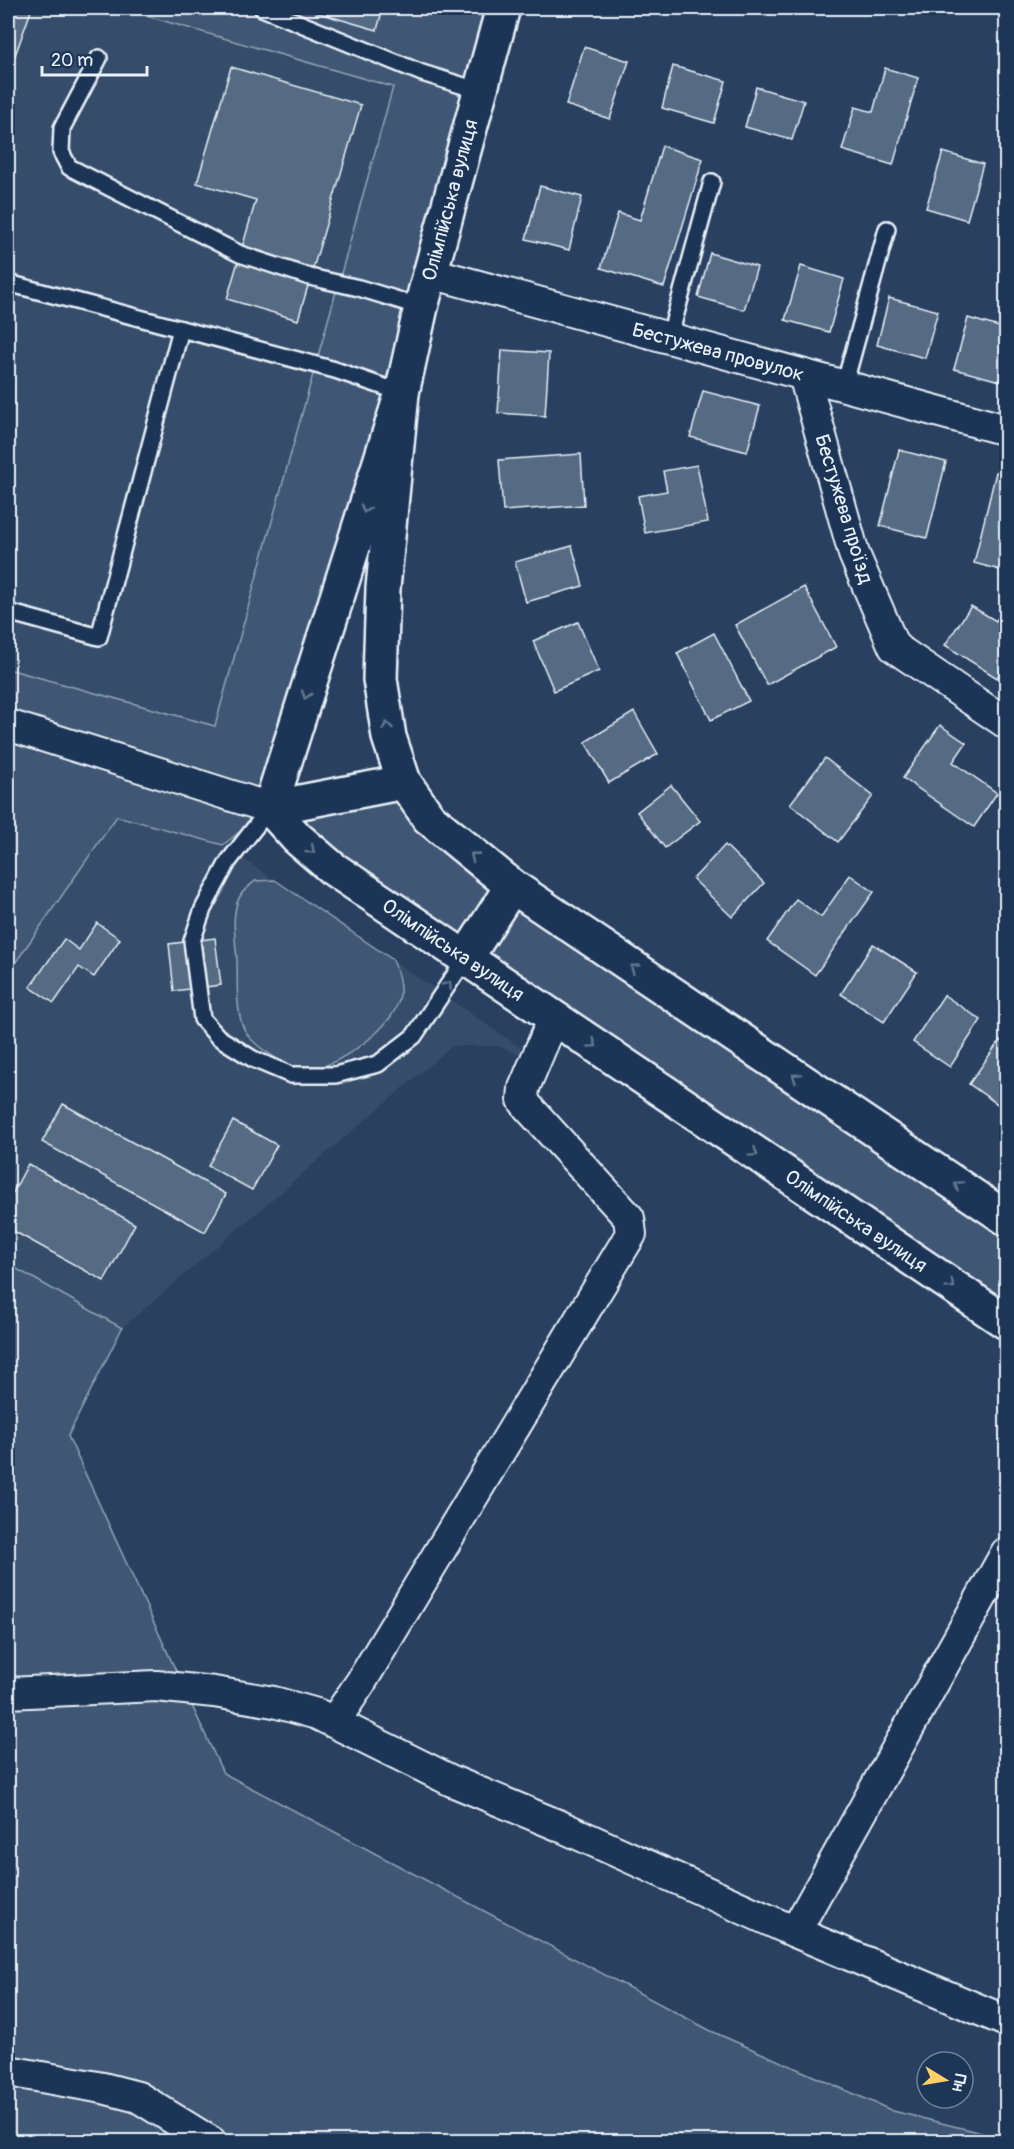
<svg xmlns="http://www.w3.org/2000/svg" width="1014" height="2149" viewBox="0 0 1014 2149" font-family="Pangolin,sans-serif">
	<rect width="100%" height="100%" fill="#294061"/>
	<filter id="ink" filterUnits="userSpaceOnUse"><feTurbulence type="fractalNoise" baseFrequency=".0167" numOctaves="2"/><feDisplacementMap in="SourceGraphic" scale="12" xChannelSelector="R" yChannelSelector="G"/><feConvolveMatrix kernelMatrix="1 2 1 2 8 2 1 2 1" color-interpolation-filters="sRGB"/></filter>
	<g filter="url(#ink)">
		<!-- built -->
		<g fill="#364d6b">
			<path d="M8 8H119L393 86 215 726 8 669Z"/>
			<path d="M117 816 223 845 549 1067 498 1046H452L122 1328 8 1264V989L11 969Z"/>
		</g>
		<!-- green -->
		<g fill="#415774" stroke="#94a4b6" stroke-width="1.5">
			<path d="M119 8H503L271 808 404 782 429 818 1006 1218V1322L270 808 223 845 117 816 11 969 8 989V669L215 726 393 87Z"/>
			<path d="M275 880 393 960C398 972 401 982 400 995 396 1026 342 1064 313 1069 292 1072 253 1047 244 1029 235 1009 238 982 237 961 236 940 229 912 242 893 245 889 251 885 255 881Z"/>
			<path d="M8 1264 122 1328 68 1436 223 1773 711 2031 893 2111 1006 2139V2141H8Z"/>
		</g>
		<!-- building -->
		<g fill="#556a83" stroke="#e8f1f8" stroke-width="1.5">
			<path d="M8 8H32L8 75Z"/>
			<path d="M301 8H383L377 30Z"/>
			<path d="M584 47 629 61 610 119 566 105Z"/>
			<path d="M673 66 726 81 714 123 662 108Z"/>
			<path d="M231 67 361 105 298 320 227 299 256 200 197 183Z"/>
			<path d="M885 68 918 78 893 165 842 150 855 107 873 112Z"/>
			<path d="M756 87 804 101 792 140 745 127Z"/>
			<path d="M662 146 703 159 664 287 601 268 618 213 640 220Z"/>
			<path d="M943 152 983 164 967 220 926 208Z"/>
			<path d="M540 186 582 197 569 250 526 239Z"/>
			<path d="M710 253 757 267 744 310 698 297Z"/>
			<path d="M801 266 844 279 829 332 785 320Z"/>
			<path d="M889 298 938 311 925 358 877 345Z"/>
			<path d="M968 318 1006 329V373L1004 382 954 369Z"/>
			<path d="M502 350 549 353 545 416 498 413Z"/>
			<path d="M703 391 760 406 747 452 690 437Z"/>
			<path d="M899 450 946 462 927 538 880 526Z"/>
			<path d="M581 454 584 505 503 511 499 460Z"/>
			<path d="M697 465 708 522 645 533 638 496 667 491 663 471Z"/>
			<path d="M996 472 1006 474V544L1000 570 974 563Z"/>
			<path d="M572 546 583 586 526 602 515 562Z"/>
			<path d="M804 587 836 647 767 685 735 625Z"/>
			<path d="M1006 604V663L997 678 945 645 971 606 996 621Z"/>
			<path d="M578 622 599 671 554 691 533 641Z"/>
			<path d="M714 633 749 701 711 720 677 653Z"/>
			<path d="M634 712 658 754 609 783 585 742Z"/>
			<path d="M940 725 966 743 953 762 997 793 974 827 903 778Z"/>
			<path d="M825 758 873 796 838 842 790 804Z"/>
			<path d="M671 785 700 821 665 848 637 812Z"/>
			<path d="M725 845 764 883 732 917 693 879Z"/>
			<path d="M850 875 874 892 815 975 767 941 796 899 821 917Z"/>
			<path d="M97 923 120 939 94 977 79 967 54 1003 30 987 64 939 79 950Z"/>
			<path d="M215 938 221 985 174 991 169 944Z"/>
			<path d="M873 944 917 972 884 1022 841 994Z"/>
			<path d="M944 995 981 1020 950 1067 913 1042Z"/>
			<path d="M1000 1040 1006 1045V1110L969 1084Z"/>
			<path d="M63 1104 226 1194 205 1232 42 1142Z"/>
			<path d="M233 1121 277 1145 252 1190 208 1166Z"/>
			<path d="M28 1164 135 1224 104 1281 8 1228V1202Z"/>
		</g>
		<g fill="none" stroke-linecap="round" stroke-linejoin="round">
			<defs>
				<g id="lane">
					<path d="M262 8 422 73 480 91"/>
					<path d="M99 58 62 128 61 152 69 167 240 254 310 277 359 288 421 307"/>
					<path d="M8 283 335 370 402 393"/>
					<path d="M669 339 712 182"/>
					<path d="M844 386 887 229"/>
					<path d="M8 612 99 637 181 329"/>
					<path d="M270 808 228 862 203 909 192 941 202 1019 218 1037 253 1059 291 1075H335L378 1064 414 1036 466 958"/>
				</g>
				<g id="street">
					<path d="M431 273 1006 430"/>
					<path d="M804 375 854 554 894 647 1006 723"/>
					<path d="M8 725 270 808"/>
					<path d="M8 1693 156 1686 214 1692 274 1702 317 1714 452 1781 560 1826 795 1932 1006 2021"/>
					<path d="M334 1722 361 1682 631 1234 629 1218 528 1107 523 1100 524 1088 554 1017"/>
					<path d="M795 1932 1006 1553"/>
					<path d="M8 2071 103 2088 138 2097 211 2142"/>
				</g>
				<g id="secondary">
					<path d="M402 393 383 588 380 679 389 737 404 782 429 818 512 886 1006 1218"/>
					<path d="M270 808 297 838 332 868 1006 1322"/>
					<path d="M270 808 402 393 421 307 503 8"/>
					<path d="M270 808 404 782"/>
					<path d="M466 958 512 886"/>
				</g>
			</defs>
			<!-- lane casing -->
			<use href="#lane" stroke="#e8f1f8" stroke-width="20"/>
			<!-- street casing -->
			<use href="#street" stroke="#e8f1f8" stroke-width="34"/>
			<!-- secondary casing -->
			<use href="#secondary" stroke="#e8f1f8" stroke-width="38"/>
			<!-- lane -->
			<use href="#lane" stroke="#1d3557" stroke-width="15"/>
			<!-- street -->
			<use href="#street" stroke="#1d3557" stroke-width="30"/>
			<!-- secondary -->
			<use href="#secondary" stroke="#1d3557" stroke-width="33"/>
		</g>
		<!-- one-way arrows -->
		<defs><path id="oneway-chevron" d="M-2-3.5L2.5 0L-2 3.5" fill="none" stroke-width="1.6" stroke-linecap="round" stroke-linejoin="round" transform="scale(1.5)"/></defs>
		<g stroke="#64778f">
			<use href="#oneway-chevron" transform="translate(365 509) rotate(108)"/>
			<use href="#oneway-chevron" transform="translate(306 695) rotate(108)"/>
			<use href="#oneway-chevron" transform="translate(387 726) rotate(-99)"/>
			<use href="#oneway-chevron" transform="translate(311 850) rotate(40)"/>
			<use href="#oneway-chevron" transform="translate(474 856) rotate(-141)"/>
			<use href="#oneway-chevron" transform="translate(634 968) rotate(-146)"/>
			<use href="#oneway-chevron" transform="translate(448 985) rotate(-56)"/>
			<use href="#oneway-chevron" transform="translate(593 1044) rotate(34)"/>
			<use href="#oneway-chevron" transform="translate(796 1077) rotate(-146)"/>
			<use href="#oneway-chevron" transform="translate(754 1153) rotate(34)"/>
			<use href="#oneway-chevron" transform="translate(958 1185) rotate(-146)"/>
			<use href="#oneway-chevron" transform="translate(951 1285) rotate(34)"/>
		</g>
	</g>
	<g text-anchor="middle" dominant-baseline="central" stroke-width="4.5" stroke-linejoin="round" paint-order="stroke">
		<!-- street labels -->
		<g font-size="20" fill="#e8f1f8" stroke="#1d3557">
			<text transform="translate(450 200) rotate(-75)">Олімпійська вулиця</text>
			<text transform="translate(718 352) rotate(15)">Бестужева провулок</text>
			<text transform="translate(844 509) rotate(73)">Бестужева проїзд</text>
			<text transform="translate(453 950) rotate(34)">Олімпійська вулиця</text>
			<text transform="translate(856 1221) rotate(34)">Олімпійська вулиця</text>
		</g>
	</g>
	<!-- margin -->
	<rect width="1014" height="2149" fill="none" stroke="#1d3557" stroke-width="30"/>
	<rect x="15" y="15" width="984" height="2119" fill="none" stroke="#e8f1f8" stroke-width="2" filter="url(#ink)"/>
	<!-- north arrow -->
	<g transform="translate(945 2080) rotate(101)"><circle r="28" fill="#1d3557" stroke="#6e8097" stroke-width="1.5"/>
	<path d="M0-4.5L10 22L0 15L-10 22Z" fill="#ffd166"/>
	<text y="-9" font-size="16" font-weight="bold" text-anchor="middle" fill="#e8f1f8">Пн</text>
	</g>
	<!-- scale -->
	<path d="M42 66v9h105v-9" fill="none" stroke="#e8f1f8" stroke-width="3"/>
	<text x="51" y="66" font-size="18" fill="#e8f1f8" stroke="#1d3557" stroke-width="4.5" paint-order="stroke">20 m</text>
</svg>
